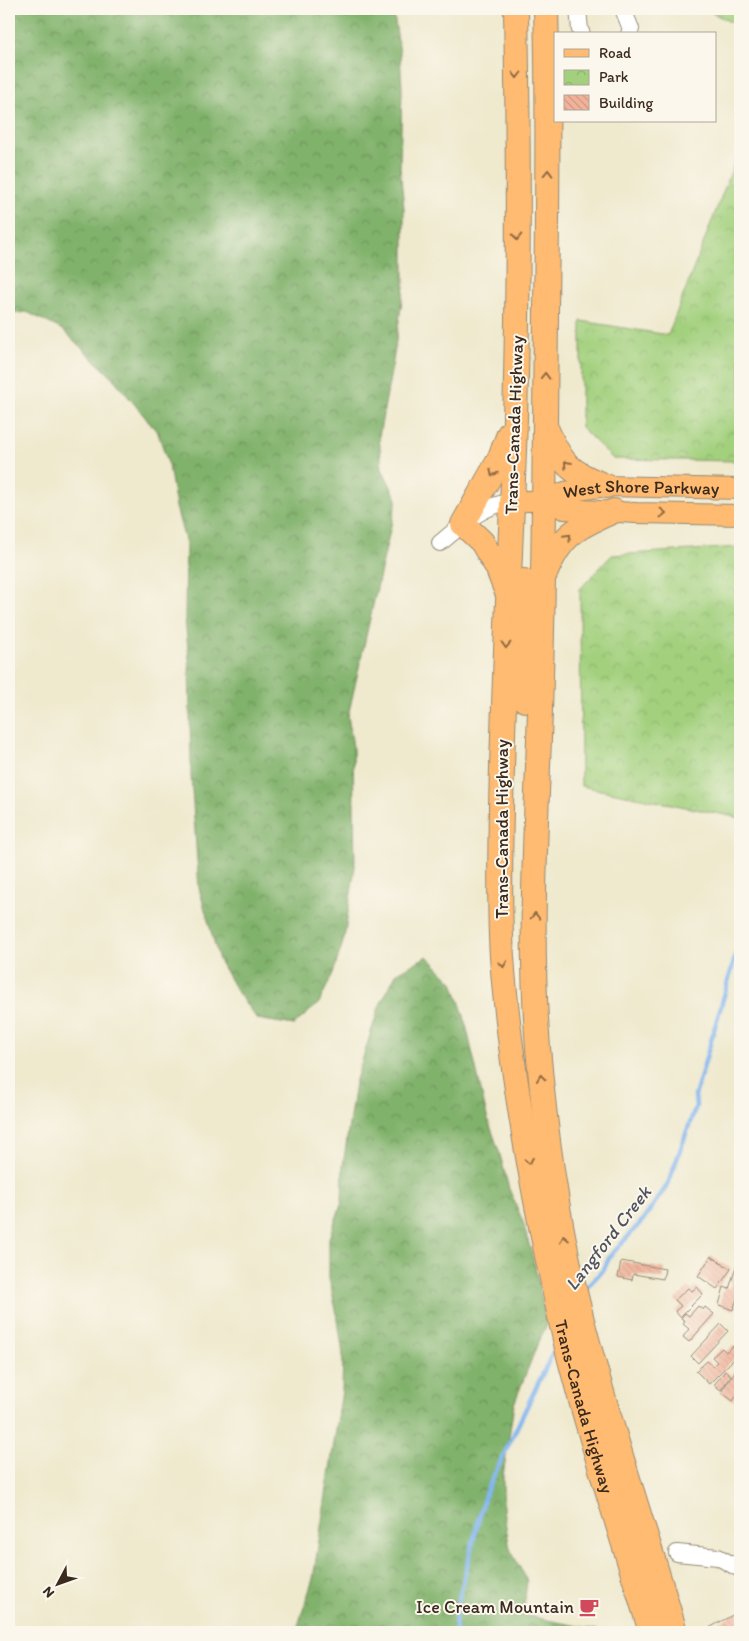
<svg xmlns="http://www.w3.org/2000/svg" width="749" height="1641" viewBox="0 0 749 1641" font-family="Itim,sans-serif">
	<defs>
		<pattern id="forest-crowns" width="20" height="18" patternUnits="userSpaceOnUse" patternTransform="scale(1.25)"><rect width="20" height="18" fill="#81b26c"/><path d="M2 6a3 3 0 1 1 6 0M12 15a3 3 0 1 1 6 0" fill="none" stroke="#6b9158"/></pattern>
		<pattern id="park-crowns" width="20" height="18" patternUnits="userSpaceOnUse" patternTransform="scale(1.25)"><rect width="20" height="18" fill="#a2d07d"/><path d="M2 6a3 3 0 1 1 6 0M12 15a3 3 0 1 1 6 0" fill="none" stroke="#8cb36c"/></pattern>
		<pattern id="building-back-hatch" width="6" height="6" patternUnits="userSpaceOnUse" patternTransform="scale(1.25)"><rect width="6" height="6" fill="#f1b29a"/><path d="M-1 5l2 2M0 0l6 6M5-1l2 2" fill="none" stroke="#d09984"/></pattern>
	</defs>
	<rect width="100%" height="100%" fill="#fbf7ec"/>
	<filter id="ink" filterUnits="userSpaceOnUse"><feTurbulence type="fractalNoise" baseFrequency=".02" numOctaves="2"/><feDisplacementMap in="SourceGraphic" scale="10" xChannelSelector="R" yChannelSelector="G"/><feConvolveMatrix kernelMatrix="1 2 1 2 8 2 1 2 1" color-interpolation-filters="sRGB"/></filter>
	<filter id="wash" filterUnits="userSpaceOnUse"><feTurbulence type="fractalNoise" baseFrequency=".0096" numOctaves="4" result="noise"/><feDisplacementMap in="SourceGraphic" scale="20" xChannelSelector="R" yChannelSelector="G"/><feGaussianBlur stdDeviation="1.12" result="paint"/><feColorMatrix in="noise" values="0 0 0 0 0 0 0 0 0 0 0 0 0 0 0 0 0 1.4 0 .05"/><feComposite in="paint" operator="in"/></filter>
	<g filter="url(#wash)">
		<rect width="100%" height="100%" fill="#efe9ce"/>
		<!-- forest -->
		<g fill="url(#forest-crowns)" stroke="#5e6e45">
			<path d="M9 9H393L400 53 402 89 400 167 404 208V287L393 361 379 436 382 469 397 499 348 716 353 747 355 867 344 939 333 973 319 1003 294 1025 257 1019 236 990 219 960 199 888 191 776 189 658 185 620 186 544 176 507 169 466 158 433 113 378 63 330 27 312 9 314Z"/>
			<path d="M427 956 453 982 464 1016 487 1117 499 1151 509 1189 523 1222 535 1266 547 1325 539 1340 514 1404 503 1476V1510L510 1549 527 1581 523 1615 607 1632H296L313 1579 342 1391 343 1354 337 1314 329 1279V1238L342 1202 343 1166 355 1083 379 1007 396 974Z"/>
		</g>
		<!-- park -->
		<g fill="url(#park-crowns)" stroke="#6e7d4e">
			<path d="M705 9H740V27Z"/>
			<path d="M740 148V461L613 459 581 427V321L668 335Z"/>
			<path d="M740 547V818L581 786 580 589 612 555Z"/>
		</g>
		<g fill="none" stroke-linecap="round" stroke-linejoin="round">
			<!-- stream -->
			<g stroke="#83b6f0" stroke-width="4.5">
				<path d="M582 1292 604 1269 610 1256 643 1220 668 1184 696 1106 695 1096 740 940"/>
				<path d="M456 1632 455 1614 485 1494 557 1344"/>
			</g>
		</g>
		<g id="blocks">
			<!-- building -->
			<g fill="url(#building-back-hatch)">
				<path d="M711 1256 731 1269 717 1289 698 1276Z"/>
				<path d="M621 1261 665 1269 663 1279 633 1274 632 1280 618 1277Z"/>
				<path d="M737 1264 740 1265V1300L737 1299 733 1310 719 1305 724 1287 729 1289Z"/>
				<path d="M697 1287 703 1294 680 1317 675 1311 681 1306 675 1300 688 1288 692 1291Z"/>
				<path d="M698 1306 703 1310 705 1307 714 1314 689 1342 683 1337 689 1329 683 1324 685 1321 681 1318 685 1313 689 1316Z"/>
				<path d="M721 1324 728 1331 698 1363 691 1356Z"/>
				<path d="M733 1346 740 1353 709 1384 696 1371 707 1361 713 1366 717 1362 712 1357 722 1348 726 1352Z"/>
				<path d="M736 1370 740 1373V1390L733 1401 721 1392Z"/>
				<path d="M725 1371 731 1375 721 1390 714 1385Z"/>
				<path d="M740 1611V1632H712L709 1628Z"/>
			</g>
		</g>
	</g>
	<g filter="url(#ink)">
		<use href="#blocks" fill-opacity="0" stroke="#958a76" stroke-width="1"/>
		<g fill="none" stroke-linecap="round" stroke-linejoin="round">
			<defs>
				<g id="minor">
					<path d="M578 9 580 30 582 34"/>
					<path d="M623 9 631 29 629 34"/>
					<path d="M440 543C462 525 483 504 512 502"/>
					<path d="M677 1553 718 1557 740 1569"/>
				</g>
				<g id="major">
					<path d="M544 500 564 509 636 513 740 515"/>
					<path id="s1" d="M512 502 544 500 565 492 606 486 740 489"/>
				</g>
				<g id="highway">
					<path id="s2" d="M516 9C519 173 519 339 512 504 508 605 503 707 501 809 500 858 499 908 502 957 509 1056 526 1154 546 1251 555 1291 562 1332 573 1371 596 1459 625 1546 651 1632"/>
					<path d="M546 9C549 110 547 212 546 314 545 435 544 556 541 677 538 800 528 925 538 1048 546 1140 559 1234 583 1324 610 1428 645 1529 675 1632"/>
					<path d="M547 430C562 465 570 472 606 486"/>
					<path d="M545 574C561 535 576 527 614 511"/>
					<path d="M524 581 525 700"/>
					<path d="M506 590 497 567 482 542 463 524 499 460 509 434"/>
				</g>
			</defs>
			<!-- minor casing -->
			<use href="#minor" stroke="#958a76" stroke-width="18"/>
			<!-- major casing -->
			<use href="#major" stroke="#958a76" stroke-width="22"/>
			<!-- highway casing -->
			<use href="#highway" stroke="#958a76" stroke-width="26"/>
			<!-- minor -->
			<use href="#minor" stroke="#fff" stroke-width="16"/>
			<!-- major -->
			<use href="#major" stroke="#febb71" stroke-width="20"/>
			<!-- highway -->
			<use href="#highway" stroke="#febb71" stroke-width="24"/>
		</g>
		<!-- one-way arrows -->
		<defs><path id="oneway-chevron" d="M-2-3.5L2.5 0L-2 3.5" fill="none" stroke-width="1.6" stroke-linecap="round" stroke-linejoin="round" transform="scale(1.25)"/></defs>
		<g stroke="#936b43">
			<use href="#oneway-chevron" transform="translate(517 75) rotate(90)"/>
			<use href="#oneway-chevron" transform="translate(548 173) rotate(-89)"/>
			<use href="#oneway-chevron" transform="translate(517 237) rotate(90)"/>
			<use href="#oneway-chevron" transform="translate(545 376) rotate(-89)"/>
			<use href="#oneway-chevron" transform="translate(567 464) rotate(-132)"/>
			<use href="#oneway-chevron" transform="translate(493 473) rotate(117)"/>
			<use href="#oneway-chevron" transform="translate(663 513) rotate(1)"/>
			<use href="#oneway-chevron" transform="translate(568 537) rotate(-46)"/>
			<use href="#oneway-chevron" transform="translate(506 645) rotate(92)"/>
			<use href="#oneway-chevron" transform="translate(535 916) rotate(-90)"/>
			<use href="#oneway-chevron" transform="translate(503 964) rotate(84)"/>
			<use href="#oneway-chevron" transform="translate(541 1078) rotate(-96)"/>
			<use href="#oneway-chevron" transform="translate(529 1161) rotate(80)"/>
			<use href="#oneway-chevron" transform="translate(564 1239) rotate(-102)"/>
		</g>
	</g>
	<!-- icons -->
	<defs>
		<symbol id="cafe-bare" viewBox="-9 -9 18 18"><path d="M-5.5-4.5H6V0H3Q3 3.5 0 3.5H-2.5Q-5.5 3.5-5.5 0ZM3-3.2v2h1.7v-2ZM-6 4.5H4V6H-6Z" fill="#d1495b" stroke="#fbf7ec" stroke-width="2.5" paint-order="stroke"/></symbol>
	</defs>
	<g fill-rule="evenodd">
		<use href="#cafe-bare" x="575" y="1593" width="28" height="28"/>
	</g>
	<g text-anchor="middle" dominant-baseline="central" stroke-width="4" stroke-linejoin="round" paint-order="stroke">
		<!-- street labels -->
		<g font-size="18" fill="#3b2a1e" stroke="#fbf7ec">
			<text transform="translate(514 425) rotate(-88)">Trans-Canada Highway</text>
			<text stroke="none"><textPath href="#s1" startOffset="131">West Shore Parkway</textPath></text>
			<text transform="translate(502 829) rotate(-90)">Trans-Canada Highway</text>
			<text stroke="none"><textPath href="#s2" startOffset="1406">Trans-Canada Highway</textPath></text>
		</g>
		<!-- poi labels -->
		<g font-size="18" fill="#3b2a1e" stroke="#fbf7ec" text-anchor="end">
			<text x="574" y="1607">Ice Cream Mountain</text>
		</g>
		<!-- water labels -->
		<g font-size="19" font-style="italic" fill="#51545d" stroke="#fbf7ec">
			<text transform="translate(608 1238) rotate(-52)">Langford Creek</text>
		</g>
	</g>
	<!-- margin -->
	<rect width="749" height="1641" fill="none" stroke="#fbf7ec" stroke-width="30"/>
	<!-- legend -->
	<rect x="554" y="32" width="162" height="90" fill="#fbf7ec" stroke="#aea59a"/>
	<rect x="564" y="49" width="25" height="8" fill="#febb71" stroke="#aea59a"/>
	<text x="599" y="58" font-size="15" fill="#3b2a1e">Road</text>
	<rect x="564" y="70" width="25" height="15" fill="url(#park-crowns)" stroke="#aea59a"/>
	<text x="599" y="82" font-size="15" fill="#3b2a1e">Park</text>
	<rect x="564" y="95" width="25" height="15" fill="url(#building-back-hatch)" stroke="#aea59a"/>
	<text x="599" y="108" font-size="15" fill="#3b2a1e">Building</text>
	<!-- north arrow -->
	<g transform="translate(58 1584) rotate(229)" stroke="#fbf7ec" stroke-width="4" paint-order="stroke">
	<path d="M0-4L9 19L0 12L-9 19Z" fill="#3b2a1e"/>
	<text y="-8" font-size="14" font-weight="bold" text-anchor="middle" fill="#3b2a1e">N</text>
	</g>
</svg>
